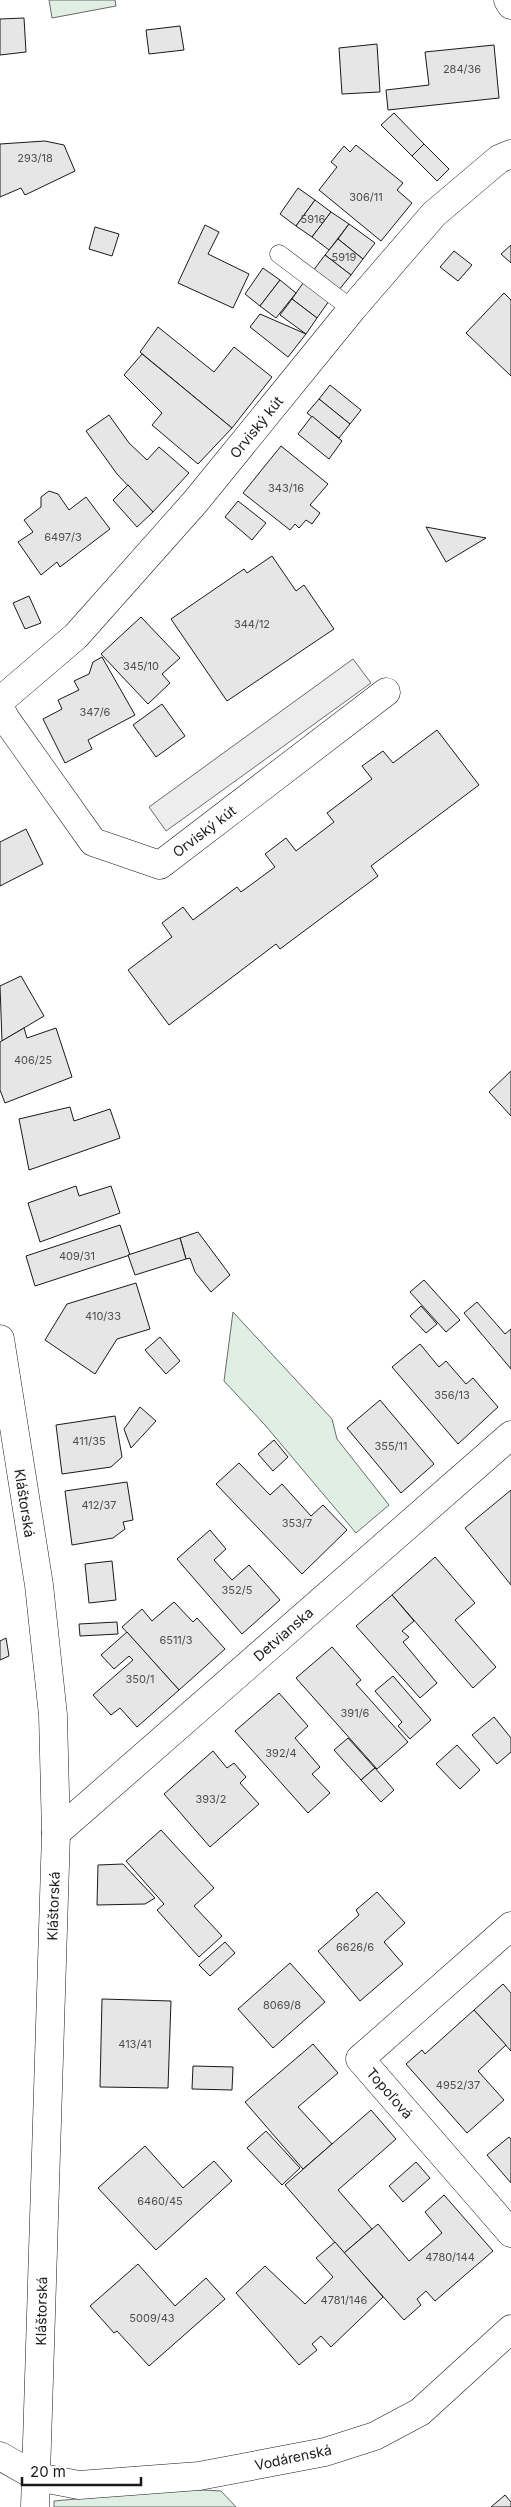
<svg xmlns="http://www.w3.org/2000/svg" width="511" height="2507" viewBox="0 0 511 2507" font-family="Inter,sans-serif">
	<rect width="100%" height="100%" fill="#fff"/>
	<!-- green -->
	<g fill="#e0efe3" stroke="#6a6a6a">
		<path d="M49 0H115L116 6 52 18Z"/>
		<path d="M233 1312 332 1419 337 1439 389 1505 356 1533 265 1425 224 1381Z"/>
		<path d="M185 2489 221 2491 236 2507H54V2501Z"/>
	</g>
	<!-- parking -->
	<path fill="#ededed" stroke="#6a6a6a" d="M353 659 371 683 166 831 149 807Z"/>
	<!-- building -->
	<g fill="#e6e6e6" stroke="#1a1a1a">
		<path d="M24 18 26 52 0 55V19Z"/>
		<path d="M180 26 184 50 149 54 146 30Z"/>
		<path d="M377 44 380 92 342 94 339 48Z"/>
		<path d="M494 45 499 98 388 110 386 90 429 85 425 52Z"/>
		<path d="M394 113 424 144 412 156 381 125Z"/>
		<path d="M45 141 64 145 75 171 25 195 21 188 0 197V144Z"/>
		<path d="M424 144 449 169 437 181 412 156Z"/>
		<path d="M356 145 403 183 397 190 412 203 381 241 319 190 337 167 331 162 344 146 350 152Z"/>
		<path d="M298 188 315 200 296 226 280 214Z"/>
		<path d="M315 200 331 212 312 237 296 226Z"/>
		<path d="M331 212 349 224 329 250 312 237Z"/>
		<path d="M349 224 375 243 363 259 338 239Z"/>
		<path d="M205 225 219 232 208 254 249 274 233 308 178 283Z"/>
		<path d="M95 227 119 234 112 256 89 249Z"/>
		<path d="M338 239 363 259 351 275 325 255Z"/>
		<path d="M511 245V263L501 254Z"/>
		<path d="M454 251 472 265 458 281 440 267Z"/>
		<path d="M325 255 351 275 338 291 313 271Z"/>
		<path d="M263 268 280 280 260 306 245 294Z"/>
		<path d="M280 280 296 293 276 318 260 306Z"/>
		<path d="M303 283 329 301 317 318 292 299Z"/>
		<path d="M504 293 511 300V376L466 333Z"/>
		<path d="M292 299 317 318 306 334 280 315Z"/>
		<path d="M260 314 306 334 288 357 250 327Z"/>
		<path d="M158 327 214 372 234 347 272 377 232 428 140 352Z"/>
		<path d="M142 354 232 428 198 464 152 425 162 413 124 375Z"/>
		<path d="M330 385 361 410 350 424 319 399Z"/>
		<path d="M319 399 350 424 339 438 307 413Z"/>
		<path d="M109 415 129 443 147 460 159 447 189 473 153 512 117 474 86 431Z"/>
		<path d="M312 416 342 441 329 459 298 434Z"/>
		<path d="M281 446 328 484 310 505 320 513 312 524 306 520 299 528 295 524 290 530 243 493Z"/>
		<path d="M128 485 153 512 137 527 113 500Z"/>
		<path d="M49 491 58 494 69 510 86 497 110 529 60 567 57 562 41 575 18 542 33 532 24 520 41 507V497Z"/>
		<path d="M238 501 266 523 252 540 225 517Z"/>
		<path d="M426 527 486 538 446 562Z"/>
		<path d="M272 556 296 591 304 585 334 629 227 701 171 619 244 569 247 573Z"/>
		<path d="M29 596 41 623 25 629 13 603Z"/>
		<path d="M141 617 180 658 162 674 170 683 148 704 101 654Z"/>
		<path d="M102 657 135 715 88 740 92 749 65 763 43 719 62 709 58 700 79 690 74 681 89 674 93 662Z"/>
		<path d="M162 704 185 736 156 757 133 725Z"/>
		<path d="M437 730 479 785 371 866 378 876 280 949 276 944 169 1025 128 970 172 937 162 923 183 907 193 920 237 887 241 892 275 867 265 854 286 838 296 851 334 822 327 813 372 779 362 766 383 751 393 763Z"/>
		<path d="M26 829 43 864 0 886V842Z"/>
		<path d="M21 976 44 1016 2 1041 0 986Z"/>
		<path d="M24 1028 27 1038 56 1028 72 1077 5 1103 0 1090V1042Z"/>
		<path d="M511 1071V1116L489 1092Z"/>
		<path d="M70 1107 74 1121 110 1109 120 1138 29 1170 19 1119Z"/>
		<path d="M76 1186 79 1196 111 1186 120 1213 40 1242 28 1203Z"/>
		<path d="M120 1225 130 1255 35 1286 26 1256Z"/>
		<path d="M198 1232 230 1275 211 1292 195 1272 190 1258 186 1259 180 1238Z"/>
		<path d="M180 1238 186 1259 135 1275 128 1255Z"/>
		<path d="M424 1280 460 1320 446 1332 410 1292Z"/>
		<path d="M136 1283 150 1329 117 1339 95 1374 45 1340 67 1304Z"/>
		<path d="M477 1302 505 1334 511 1329V1369L464 1313Z"/>
		<path d="M421 1306 437 1324 426 1333 410 1316Z"/>
		<path d="M160 1337 180 1361 166 1374 145 1350Z"/>
		<path d="M420 1344 439 1367 446 1361 466 1384 473 1378 498 1407 458 1444 392 1367Z"/>
		<path d="M380 1400 434 1464 401 1493 347 1428Z"/>
		<path d="M140 1407 156 1421 131 1448 124 1429Z"/>
		<path d="M115 1416 122 1457 111 1467 62 1474 56 1425Z"/>
		<path d="M274 1440 288 1457 273 1471 258 1454Z"/>
		<path d="M239 1463 270 1495 282 1484 311 1516 323 1505 347 1530 302 1574 216 1484Z"/>
		<path d="M127 1482 133 1520 123 1522 125 1529 113 1538 72 1545 65 1491Z"/>
		<path d="M511 1490V1585L465 1528Z"/>
		<path d="M210 1530 226 1549 214 1560 232 1580 249 1565 280 1600 242 1634 177 1559Z"/>
		<path d="M435 1557 475 1603 455 1620 496 1667 473 1688 392 1595Z"/>
		<path d="M112 1561 116 1600 89 1603 85 1564Z"/>
		<path d="M392 1595 414 1621 402 1631 409 1637 403 1642 437 1683 420 1698 356 1626Z"/>
		<path d="M174 1602 193 1622 197 1618 225 1649 179 1690 122 1627 142 1609 152 1621Z"/>
		<path d="M117 1622 118 1634 80 1636 79 1624Z"/>
		<path d="M127 1632 179 1690 137 1727 120 1708 111 1715 93 1695 133 1660 129 1656 114 1669 101 1655Z"/>
		<path d="M6 1638 9 1656 0 1660V1641Z"/>
		<path d="M332 1647 361 1680 356 1684 408 1742 377 1769 296 1678Z"/>
		<path d="M393 1676 431 1720 410 1739 398 1726 402 1722 375 1691Z"/>
		<path d="M279 1693 308 1726 295 1738 320 1767 312 1774 330 1793 308 1813 235 1731Z"/>
		<path d="M494 1717 511 1738V1752L497 1764 472 1735Z"/>
		<path d="M348 1738 375 1768 361 1780 334 1750Z"/>
		<path d="M457 1745 480 1770 460 1789 436 1764Z"/>
		<path d="M213 1751 227 1768 234 1763 246 1777 240 1783 259 1804 210 1847 164 1794Z"/>
		<path d="M375 1768 394 1790 381 1802 361 1780Z"/>
		<path d="M161 1830 214 1888 194 1906 222 1936 199 1957 157 1910 164 1904 126 1861Z"/>
		<path d="M123 1864 155 1898 145 1904 97 1905 98 1865Z"/>
		<path d="M377 1892 405 1923 384 1942 403 1964 360 2001 318 1951 359 1915 356 1910Z"/>
		<path d="M225 1942 235 1953 210 1976 199 1965Z"/>
		<path d="M290 1963 325 2002 273 2048 238 2009Z"/>
		<path d="M503 1984 511 1993V2051L474 2010Z"/>
		<path d="M102 1999 171 2001 168 2088 100 2087Z"/>
		<path d="M474 2010 506 2045 478 2071 504 2100 467 2133 406 2064 422 2050 425 2054Z"/>
		<path d="M313 2044 338 2073 298 2107 332 2144 303 2169 245 2102Z"/>
		<path d="M193 2066 233 2067 232 2090 192 2089Z"/>
		<path d="M371 2110 396 2139 338 2190 372 2229 344 2253 285 2185Z"/>
		<path d="M266 2131 300 2168 282 2185 247 2148Z"/>
		<path d="M509 2137 511 2139V2183L487 2155Z"/>
		<path d="M145 2146 183 2188 214 2161 232 2181 156 2250 98 2188Z"/>
		<path d="M416 2162 430 2178 403 2202 389 2186Z"/>
		<path d="M444 2195 493 2251 435 2301 426 2291 417 2299 421 2305 404 2320 344 2253 378 2224 409 2261 442 2233 425 2212Z"/>
		<path d="M335 2242 383 2297 331 2347 321 2336 312 2344 317 2350 299 2365 236 2293 265 2266 305 2304 333 2277 316 2258Z"/>
		<path d="M138 2264 175 2306 206 2278 225 2299 149 2366 117 2331 114 2333 90 2306Z"/>
		<path d="M505 2495 511 2502V2507H491Z"/>
	</g>
	<g fill="none" stroke-linecap="round" stroke-linejoin="round">
		<defs>
			<path id="service" d="M279 254 352 309"/>
			<g id="minor">
				<path d="M508 0 511 5"/>
				<path d="M0 701 76 636 196 501 352 309 434 214 499 159 511 154"/>
				<path d="M0 707 5 718 93 842 160 865 386 692"/>
				<path d="M56 1833 511 1435"/>
				<path d="M511 1926 360 2059 511 2233"/>
				<path d="M0 2456 37 2477 79 2485 199 2476 325 2452 375 2436 420 2412 511 2329"/>
			</g>
			<path id="tertiary" d="M0 1339 39 1585 53 1715 56 1833 35 2507"/>
		</defs>
		<!-- service casing -->
		<use href="#service" stroke="#1a1a1a" stroke-width="19"/>
		<!-- minor casing -->
		<use href="#minor" stroke="#1a1a1a" stroke-width="29"/>
		<!-- tertiary casing -->
		<use href="#tertiary" stroke="#1a1a1a" stroke-width="29"/>
		<!-- service -->
		<use href="#service" stroke="#fff" stroke-width="18"/>
		<!-- minor -->
		<use href="#minor" stroke="#fff" stroke-width="28"/>
		<!-- tertiary -->
		<use href="#tertiary" stroke="#fff" stroke-width="28"/>
	</g>
	<g text-anchor="middle" dominant-baseline="central" stroke-width="4" stroke-linejoin="round" paint-order="stroke">
		<!-- number labels -->
		<g font-size="11" fill="#4d4d4d">
			<text x="462" y="69">284/36</text>
			<text x="35" y="158">293/18</text>
			<text x="366" y="197">306/11</text>
			<text x="313" y="219">5916</text>
			<text x="344" y="257">5919</text>
			<text x="286" y="488">343/16</text>
			<text x="63" y="537">6497/3</text>
			<text x="252" y="624">344/12</text>
			<text x="141" y="666">345/10</text>
			<text x="95" y="712">347/6</text>
			<text x="33" y="1060">406/25</text>
			<text x="77" y="1256">409/31</text>
			<text x="103" y="1316">410/33</text>
			<text x="452" y="1395">356/13</text>
			<text x="89" y="1441">411/35</text>
			<text x="391" y="1446">355/11</text>
			<text x="99" y="1505">412/37</text>
			<text x="297" y="1523">353/7</text>
			<text x="237" y="1590">352/5</text>
			<text x="176" y="1640">6511/3</text>
			<text x="140" y="1679">350/1</text>
			<text x="355" y="1713">391/6</text>
			<text x="281" y="1753">392/4</text>
			<text x="211" y="1799">393/2</text>
			<text x="355" y="1947">6626/6</text>
			<text x="282" y="2005">8069/8</text>
			<text x="135" y="2044">413/41</text>
			<text x="458" y="2085">4952/37</text>
			<text x="160" y="2201">6460/45</text>
			<text x="450" y="2257">4780/144</text>
			<text x="344" y="2300">4781/146</text>
			<text x="152" y="2318">5009/43</text>
		</g>
		<!-- street labels -->
		<g font-size="14" fill="#1a1a1a" stroke="#fff">
			<text transform="translate(256 427) rotate(-51)">Orviský kút</text>
			<text transform="translate(204 831) rotate(-37)">Orviský kút</text>
			<text transform="translate(25 1503) rotate(81)">Kláštorská</text>
			<text transform="translate(283 1634) rotate(-41)">Detvianska</text>
			<text transform="translate(53 1906) rotate(-88)">Kláštorská</text>
			<text transform="translate(390 2093) rotate(49)">Topoľová</text>
			<text transform="translate(41 2311) rotate(-89)">Kláštorská</text>
			<text transform="translate(293 2457) rotate(-12)">Vodárenská</text>
		</g>
	</g>
	<!-- scale -->
	<path d="M22 2477v8h119v-8" fill="none" stroke="#1a1a1a" stroke-width="2.5"/>
	<text x="30" y="2477" font-size="15" fill="#1a1a1a" stroke="#ffffff" stroke-width="4" paint-order="stroke">20 m</text>
</svg>
